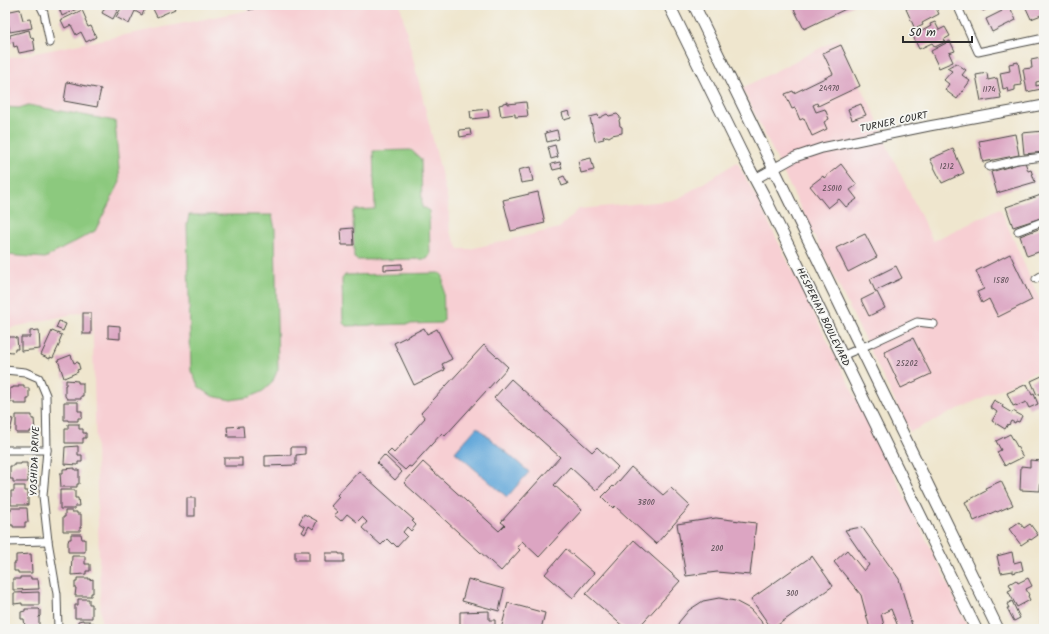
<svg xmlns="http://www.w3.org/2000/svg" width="1049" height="634" viewBox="0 0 1049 634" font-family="Kalam,sans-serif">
	<rect width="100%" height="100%" fill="#f6f6f2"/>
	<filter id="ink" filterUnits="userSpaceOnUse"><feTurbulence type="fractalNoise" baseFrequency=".025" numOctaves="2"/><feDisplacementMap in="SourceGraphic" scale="8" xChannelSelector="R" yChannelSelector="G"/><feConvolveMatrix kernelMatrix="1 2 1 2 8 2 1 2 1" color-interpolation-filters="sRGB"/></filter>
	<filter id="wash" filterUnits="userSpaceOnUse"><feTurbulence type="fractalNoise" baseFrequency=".012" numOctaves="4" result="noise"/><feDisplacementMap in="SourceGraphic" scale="16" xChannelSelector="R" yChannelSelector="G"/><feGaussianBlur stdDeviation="0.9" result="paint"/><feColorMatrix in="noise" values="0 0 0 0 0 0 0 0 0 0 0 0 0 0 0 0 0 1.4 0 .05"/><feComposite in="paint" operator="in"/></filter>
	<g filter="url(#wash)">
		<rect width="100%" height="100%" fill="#efe6ce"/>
		<!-- built -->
		<g fill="#f7cfd3">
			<path d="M274 5H400L448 201 450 232 459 249H470L559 228 579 209 676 200 737 162 755 195 944 575 969 629H446V628V629H101L92 310 5 329V59Z"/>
			<path d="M838 39 881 127 887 146 933 241 1000 208 1044 310V367L1011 384 910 432 742 88Z"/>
		</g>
		<!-- green -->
		<g fill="#8cc97e" stroke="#5c7a54">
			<path d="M28 105 115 121 120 182 95 231 45 258 5 255V107L19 108Z"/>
			<path d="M411 150 421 159 422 208H426L429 211 430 255 427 259 357 260 354 258 353 213 355 210 375 209 373 151Z"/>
			<path d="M189 215H272L275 229 278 369 272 383 263 391 250 397 231 400 212 396 199 387 191 371 187 225Z"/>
			<path d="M440 273 443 276 444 320 441 323 346 326 343 323 342 279 345 275Z"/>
		</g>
		<!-- water -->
		<path fill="#65a9da" stroke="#486a82" d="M477 427 529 472 507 497 455 452Z"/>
		<g id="blocks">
			<!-- building -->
			<g fill="#dca5c2">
				<path d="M65 5H85L62 16 59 8Z"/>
				<path d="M106 5H120L113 19 102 13Z"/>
				<path d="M123 5H147L142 15 135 11 129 24 116 17Z"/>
				<path d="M151 5H173L175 9 157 17Z"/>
				<path d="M247 5H259L260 7 249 10Z"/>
				<path d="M792 5H854L804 29Z"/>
				<path d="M914 5H925L927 9 935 6 939 14 922 23 923 25 915 29 906 9Z"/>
				<path d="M980 5H995L983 11Z"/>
				<path d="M1004 5H1009L1016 20 992 32 986 19 1002 11 1000 7Z"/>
				<path d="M1032 5H1044V14L1031 19 1026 8Z"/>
				<path d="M20 9 23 20 30 19 32 28 10 32 6 12Z"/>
				<path d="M82 10 86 19 85 20 88 27 91 26 96 37 86 42 81 32 76 35 71 25 65 28 61 20Z"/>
				<path d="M935 22 939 30 945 27 950 36 943 40 945 42 935 47 932 43 919 49 913 36 931 26 930 24Z"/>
				<path d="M29 30 31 38 33 37 35 50 19 53 17 46 14 47 13 42 5 44V39L10 38V35Z"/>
				<path d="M950 41 955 51 949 53 953 62 939 68 931 51Z"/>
				<path d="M841 45 860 86 818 106 817 103 813 105 816 112 825 109 829 119 824 122 827 129 812 136 804 118 800 120 795 108 792 109 785 94 793 91 794 93 833 74 823 53Z"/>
				<path d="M1041 58 1044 75V80L1036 82V86L1040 85 1041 89 1027 92 1023 69 1032 68 1031 60Z"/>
				<path d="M1018 62 1022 85 1015 86V90L1008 92 1007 88 1003 89 1000 73 1010 71 1009 64Z"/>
				<path d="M956 63 966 70 962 75 970 81 957 99 945 90 949 84 944 80 952 71 947 68Z"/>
				<path d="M987 73 988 80 997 78 1001 98 981 101 976 75Z"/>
				<path d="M67 82 101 89 97 107 64 101Z"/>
				<path d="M508 102V104L526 102 528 116 515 117V114L501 116 499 105 503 104V103Z"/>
				<path d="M861 104 866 115 852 120 848 109Z"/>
				<path d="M488 109 489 117 471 119 470 111Z"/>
				<path d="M569 111 571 118 564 120 562 113Z"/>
				<path d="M607 114 609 116 617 114 620 117V119L619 120 620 126 622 127V133L612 135 609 137 607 136 603 137 604 139 595 141 590 117 598 115 599 118Z"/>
				<path d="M470 129 471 135 460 137 459 130Z"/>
				<path d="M557 130 559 139 547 142 545 133Z"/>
				<path d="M1044 131V152L1024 154 1022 133Z"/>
				<path d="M1015 134 1019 155 983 162 979 141Z"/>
				<path d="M555 145 558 157 551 159 548 147Z"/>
				<path d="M953 149 964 173 942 183 930 159Z"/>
				<path d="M591 158 594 170 581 173 578 161Z"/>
				<path d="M560 162 562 168 553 170 551 164Z"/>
				<path d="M1025 162 1028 171 1031 170 1035 182 997 193 991 172Z"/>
				<path d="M841 164 857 185 850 190 857 199 846 207 839 199 828 208 810 186 823 176 824 178Z"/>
				<path d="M530 167 533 181 521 183 518 170Z"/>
				<path d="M564 176 568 184 562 186 559 178Z"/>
				<path d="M538 192 545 223 511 231 503 200Z"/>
				<path d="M1041 195 1044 202V217L1013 227 1006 207Z"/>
				<path d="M1044 227V250L1027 256 1020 236Z"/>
				<path d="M353 228 354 245H342L341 229Z"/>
				<path d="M865 234 877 257 848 272 836 248Z"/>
				<path d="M1010 254 1032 300 998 317 989 299 982 303 977 292 984 289 976 271Z"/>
				<path d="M402 264V269L384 270V265Z"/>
				<path d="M896 266 902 278 875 291 870 279Z"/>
				<path d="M877 292 885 308 869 316 861 300Z"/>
				<rect x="83" y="313" width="8" height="21"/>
				<path d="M59 321 66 324 63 331 56 328Z"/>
				<path d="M108 325 120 326V339L108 338Z"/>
				<path d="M424 328 427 334 437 329 452 359 442 364 445 370 414 385 394 343Z"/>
				<path d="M39 330 40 349 21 351V337H30V331Z"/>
				<path d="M52 331 62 335 59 342 60 343 53 358 50 357V359L41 355Z"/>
				<path d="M5 336H9V337H15V338H17L18 349H15V351L12 352 5 351Z"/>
				<path d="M913 338 931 374 901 388 884 352Z"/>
				<path d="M484 345 508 367 445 436 442 433 411 467 409 466 405 470 387 454 391 450 394 453 425 418 421 413Z"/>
				<path d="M71 355 74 363 78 362 80 369 77 370 78 372 64 378 58 360Z"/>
				<path d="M1044 375V393H1043L1042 392 1037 395 1031 381Z"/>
				<path d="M511 379 592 452 597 447 618 467 596 491 570 467 554 485 582 510 539 557 522 541 517 547 520 550 501 571 404 483 423 462 499 531 505 525 501 522 560 457 494 398Z"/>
				<path d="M66 380 78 381V383H83V396H81V399H67L65 396V385H66Z"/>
				<path d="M1027 384 1032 395 1034 394 1038 404 1029 408 1026 402 1017 406 1016 405 1013 406 1007 393Z"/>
				<path d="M19 385H24V388H29V399H27V404H14V402H10V388H13V387H19Z"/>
				<path d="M994 400 1003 405 1002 407 1012 413 1013 411 1022 416 1019 422 1016 421 1015 423 1011 421 1009 425 1008 424 1005 429 992 421 997 412 990 407Z"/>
				<path d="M64 402H78V411H82V418H78V421H68V420H64Z"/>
				<path d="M16 415H32V419H34L35 431H30V433H16Z"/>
				<path d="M5 418 13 419 10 431 5 430Z"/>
				<path d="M68 424H79V429H83V433H86V438H83V443H65V429H68Z"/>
				<path d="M243 426 244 437H228L227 427Z"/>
				<path d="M1010 434 1023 457 1009 464V463L1005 466 997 452 1001 450 996 441Z"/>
				<path d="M78 446V455H82V462H78V465L64 464 65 447Z"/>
				<path d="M291 447H305V454L296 455V465L265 466V456L291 455Z"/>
				<path d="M384 455 402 472 395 480 377 463Z"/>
				<rect x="224" y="458" width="18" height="8"/>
				<path d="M1030 460 1042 461 1040 491 1020 490 1021 466 1030 467Z"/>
				<path d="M21 463H27V468H28V482H13V479H10V466H14V464H21Z"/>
				<path d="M631 467 663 495 671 488 690 506 656 544 615 506 613 508 602 497 613 486 614 487Z"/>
				<path d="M75 468V470H79V484H77V487H61L60 473H63V469Z"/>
				<path d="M359 471 414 520 412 521 416 525 411 531 407 527 403 532 407 536 397 547 393 543 392 544 387 539 381 545 362 528 367 522 362 517 357 522 347 514 341 521 334 515 338 512 331 506 339 497 337 495Z"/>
				<path d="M1001 481 1013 505 997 512 996 511 974 521 965 502 986 491 985 488Z"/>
				<path d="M14 486H25V491H28V505H11V491H14Z"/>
				<path d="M60 490H75V498H78L79 506H75V509H60Z"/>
				<rect x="187" y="498" width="8" height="18"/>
				<path d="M11 508H27L28 522H25V527H13V525H10V511H11Z"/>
				<path d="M65 511H72V512H77V514H81V527H80V531H63V517H65Z"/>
				<path d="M304 514 317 521 313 529 309 526 305 534 302 532 305 527 299 523Z"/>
				<path d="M716 518 756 523 750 575 717 572 686 576 677 524Z"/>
				<path d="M1019 522 1024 528 1030 524 1038 535 1031 540 1030 539 1021 545 1009 529Z"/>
				<path d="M862 527 899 579 913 629H899L891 609 881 614 885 629H870L861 595 834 562 847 550 864 571 869 565 845 530Z"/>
				<path d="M71 534H81L82 539H85V552H68V542L69 539H71Z"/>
				<path d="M634 540 680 581 637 629H626L586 594Z"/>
				<path d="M566 549 594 573 573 598 545 574Z"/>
				<rect x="295" y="551" width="14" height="9"/>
				<path d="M1012 552 1014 563 1021 561 1023 570 1013 573V571L1001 573 997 556Z"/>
				<path d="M326 553H339V554H344V562H326Z"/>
				<path d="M31 554 32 573H18V571H14V563H16V555Z"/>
				<path d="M72 556H85V564H90V571H86V574L71 575Z"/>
				<path d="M812 556 833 586 772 629 751 599Z"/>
				<path d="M20 577H31V579H38L39 589 13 590V579H20Z"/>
				<path d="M77 578H89V580L93 579V593H91V596H75L76 588H75V582H77Z"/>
				<path d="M1028 578 1032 586 1026 589 1029 595 1028 596 1030 600 1017 607 1008 591 1012 589 1009 584 1016 580 1018 583Z"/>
				<path d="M468 579 504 589 499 611 462 601Z"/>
				<path d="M39 592V605H22V603L14 604V593Z"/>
				<path d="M719 598 735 601 750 609 761 621 764 629H676L679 622 689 610 703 601Z"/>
				<path d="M1042 598H1044V620H1041V612H1042Z"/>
				<path d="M78 599H89V604H92V618H75V605H78Z"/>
				<path d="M1012 601 1020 618 1014 621 1007 608H1009L1007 604Z"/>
				<path d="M508 603 545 613 541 629H501Z"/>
				<path d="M25 609H39L40 610V616L39 617V627H25L24 619H21V612L25 611Z"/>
				<path d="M489 611V620H495V629H460V612Z"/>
				<path d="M83 620V621H90V623H94V629H75V626H78V621Z"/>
			</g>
		</g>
	</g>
	<g filter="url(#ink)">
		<use href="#blocks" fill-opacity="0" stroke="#484743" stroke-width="1"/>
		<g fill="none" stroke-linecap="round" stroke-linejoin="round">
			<defs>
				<g id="minor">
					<path d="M40 5 44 13 50 43"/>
					<path d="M957 5 978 52 1044 38"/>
					<path d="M989 167 1017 160 1044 157"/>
					<path d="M1018 231 1044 221"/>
					<path d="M1036 279 1044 274"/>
					<path d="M842 356 872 343 917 322 934 324"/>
					<path d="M5 370 25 372 39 378 46 395 47 450 43 496 48 541 57 594 58 629"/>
					<path d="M5 450H47"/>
					<path d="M5 542 48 541"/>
				</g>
				<path id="tertiary" d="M755 179 795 157 822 148 929 126 1044 105"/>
				<g id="primary">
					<path d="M669 5 746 162 764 196 976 629"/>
					<path d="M694 5 998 629"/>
				</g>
			</defs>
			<!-- minor casing -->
			<use href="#minor" stroke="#484743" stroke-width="9"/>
			<!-- tertiary casing -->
			<use href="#tertiary" stroke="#484743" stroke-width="11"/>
			<!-- primary casing -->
			<use href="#primary" stroke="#484743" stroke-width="13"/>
			<!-- minor -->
			<use href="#minor" stroke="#fff" stroke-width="7"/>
			<!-- tertiary -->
			<use href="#tertiary" stroke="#fff" stroke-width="9"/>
			<!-- primary -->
			<use href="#primary" stroke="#fff" stroke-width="11"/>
		</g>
	</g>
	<g text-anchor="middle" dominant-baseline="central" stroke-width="3.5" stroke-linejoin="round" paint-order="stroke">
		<!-- number labels -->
		<g font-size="8" fill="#574a51">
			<text x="829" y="88">24970</text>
			<text x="989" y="89">1174</text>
			<text x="947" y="166">1212</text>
			<text x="832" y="188">25010</text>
			<text x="1001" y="280">1580</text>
			<text x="907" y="363">25202</text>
			<text x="646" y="502">3800</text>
			<text x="717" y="548">200</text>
			<text x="792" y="593">300</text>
		</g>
		<!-- street labels -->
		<g font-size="10" fill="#2b2b2b" stroke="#f6f6f2">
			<text transform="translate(894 122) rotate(-12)">TURNER COURT</text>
			<text transform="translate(823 317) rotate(64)">HESPERIAN BOULEVARD</text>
			<text transform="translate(35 461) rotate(-88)">YOSHIDA DRIVE</text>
		</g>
	</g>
	<!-- margin -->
	<rect width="1049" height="634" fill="none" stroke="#f6f6f2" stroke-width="20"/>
	<!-- scale -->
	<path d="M903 36v6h69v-6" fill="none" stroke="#2b2b2b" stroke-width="2"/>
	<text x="909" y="36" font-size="12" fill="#2b2b2b" stroke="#f6f6f2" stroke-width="3" paint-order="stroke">50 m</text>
</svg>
